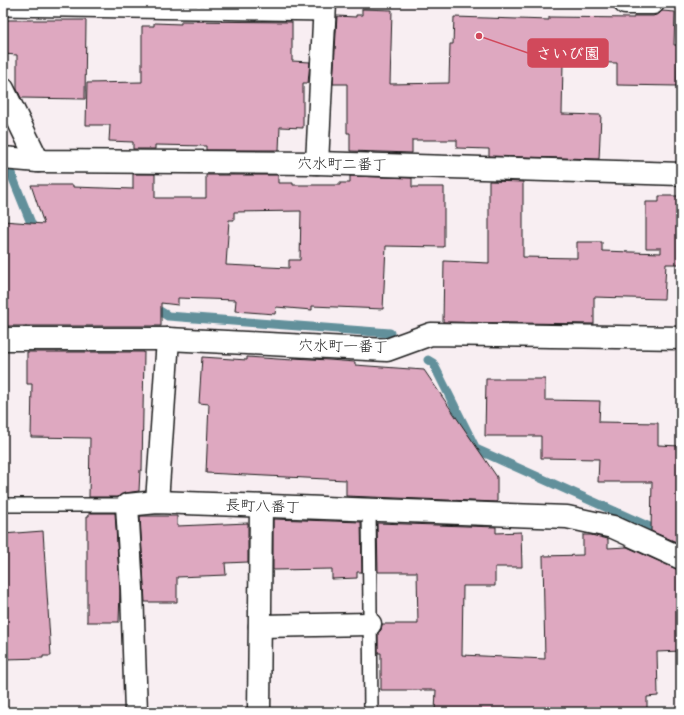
<svg xmlns="http://www.w3.org/2000/svg" width="684" height="715" viewBox="0 0 684 715" font-family="'Shantell Sans','Klee One',sans-serif">
	<rect width="100%" height="100%" fill="#f8eef2"/>
	<filter id="ink" filterUnits="userSpaceOnUse"><feTurbulence type="fractalNoise" baseFrequency=".025" numOctaves="2"/><feDisplacementMap in="SourceGraphic" scale="8" xChannelSelector="R" yChannelSelector="G"/><feConvolveMatrix kernelMatrix="1 2 1 2 8 2 1 2 1" color-interpolation-filters="sRGB"/></filter>
	<g filter="url(#ink)">
		<g fill="none" stroke-linecap="round" stroke-linejoin="round">
			<!-- stream -->
			<g stroke="#62909b" stroke-width="9">
				<path d="M10 171 35 233"/>
				<path d="M151 306 168 316 390 333"/>
				<path d="M428 360 433 363 476 449 681 541"/>
			</g>
		</g>
		<!-- building -->
		<g fill="#dea8c0" stroke="#1c1c1c" fill-rule="evenodd">
			<path d="M362 9 392 10 390 84 449 83 450 44H453L454 17 549 20V17L634 18V16H653L659 14 662 11 675 12 674 45H678L677 86 617 85V63L563 62 562 114 601 115 599 159 489 156V149L457 148V140H412V153L350 151V133H347V84H333L337 16 356 17V15H362Z"/>
			<path d="M6 20H86L85 99 21 98 17 89V55L3 54V23H6Z"/>
			<path d="M181 21 292 22V61L310 62 308 83H303V128L280 127 279 150H206V146L155 145V149H133V142L109 141 110 125H86L87 83 142 82V26H154V23L181 24Z"/>
			<path d="M133 174H155V198H206V175H278V183H293V185H340V183H350V176L412 178V187H444V247L386 246 383 309 312 306V310L276 307 275 314 235 311 236 300 178 298V305L161 303V326H3V221L44 224 31 185H73V187L133 189ZM301 211 300 260H289V268L226 265 229 220H234V212Z"/>
			<path d="M489 181 523 182V257L577 258V242H602V251L661 253V248H646V202H659V196H681V264H666L664 299 594 297V324L443 322 444 261 489 263Z"/>
			<path d="M27 352H144L142 470H140L139 491 125 493 118 497H89L90 438 31 437 32 384H27Z"/>
			<path d="M202 357 247 360V357L293 360V358L329 360 355 362V365L424 370 497 477V502L346 496V480L206 473 209 404 199 403Z"/>
			<path d="M486 379H545V400L600 401 599 422 658 423V445L681 446V544L651 531 652 482H598L599 459 541 458V436H485Z"/>
			<path d="M89 513H115L120 590 119 622H87V516H89Z"/>
			<path d="M140 516H177V526L248 523V562L225 563 226 575 177 577V602H145Z"/>
			<path d="M273 519 361 522 362 572H357V578L332 579V569L273 570Z"/>
			<path d="M377 523 496 527V533L521 532 522 567H495V586H463L462 655 545 659 543 556 583 555V535H591L608 539V548L627 547 676 569 681 570V651L657 652 658 696 647 697V712H435L436 690H381V653H378V633L381 630 382 624H418L417 572H378Z"/>
			<path d="M43 531 51 656H43V658L5 659 3 642V611H5L3 585V534Z"/>
		</g>
		<g fill="none" stroke-linecap="round" stroke-linejoin="round">
			<defs>
				<g id="service">
					<path d="M3 9 325 14"/>
					<path d="M3 505H127"/>
					<path d="M369 509 371 712"/>
				</g>
				<g id="minor">
					<path d="M625 3H653"/>
					<path d="M3 89 38 161"/>
					<path d="M3 158 38 161 317 163 681 174"/>
					<path d="M317 163 325 3"/>
					<path d="M3 339H168L387 350 431 334 681 338"/>
					<path d="M157 502 168 339"/>
					<path d="M260 626 370 624"/>
					<path d="M136 712 132 589 127 505 157 502 567 517 613 527 681 558"/>
					<path d="M259 712 261 506"/>
				</g>
			</defs>
			<!-- service casing -->
			<use href="#service" stroke="#1c1c1c" stroke-width="16"/>
			<!-- minor casing -->
			<use href="#minor" stroke="#1c1c1c" stroke-width="25"/>
			<!-- service -->
			<use href="#service" stroke="#fff" stroke-width="13"/>
			<!-- minor -->
			<use href="#minor" stroke="#fff" stroke-width="22"/>
		</g>
	</g>
	<g text-anchor="middle" dominant-baseline="central" stroke-width="4" stroke-linejoin="round" paint-order="stroke">
		<!-- street labels -->
		<g font-size="15" fill="#1c1c1c" stroke="#fff">
			<text transform="translate(342 164) rotate(1)">穴水町二番丁</text>
			<text transform="translate(343 346) rotate(1)">穴水町一番丁</text>
			<text transform="translate(263 506) rotate(2)">長町八番丁</text>
		</g>
	</g>
	<!-- callouts -->
	<path fill="none" stroke="#d1495b" stroke-width="1.5" d="M479 36L528 53"/>
	<circle fill="#d1495b" stroke="#fff" stroke-width="1.5" cx="479" cy="36" r="4"/>
	<rect fill="#d1495b" stroke="#d1495b" stroke-width="1.5" x="528" y="39" width="80" height="28" rx="4"/>
	<g font-size="16" text-anchor="middle" font-weight="bold" fill="#fff">
		<text x="568" y="59">さいび園</text>
	</g>
	<!-- margin -->
	<rect width="684" height="715" fill="none" stroke="#fff" stroke-width="16"/>
	<rect x="8" y="8" width="668" height="699" fill="none" stroke="#1c1c1c" stroke-width="1.5" filter="url(#ink)"/>
</svg>
